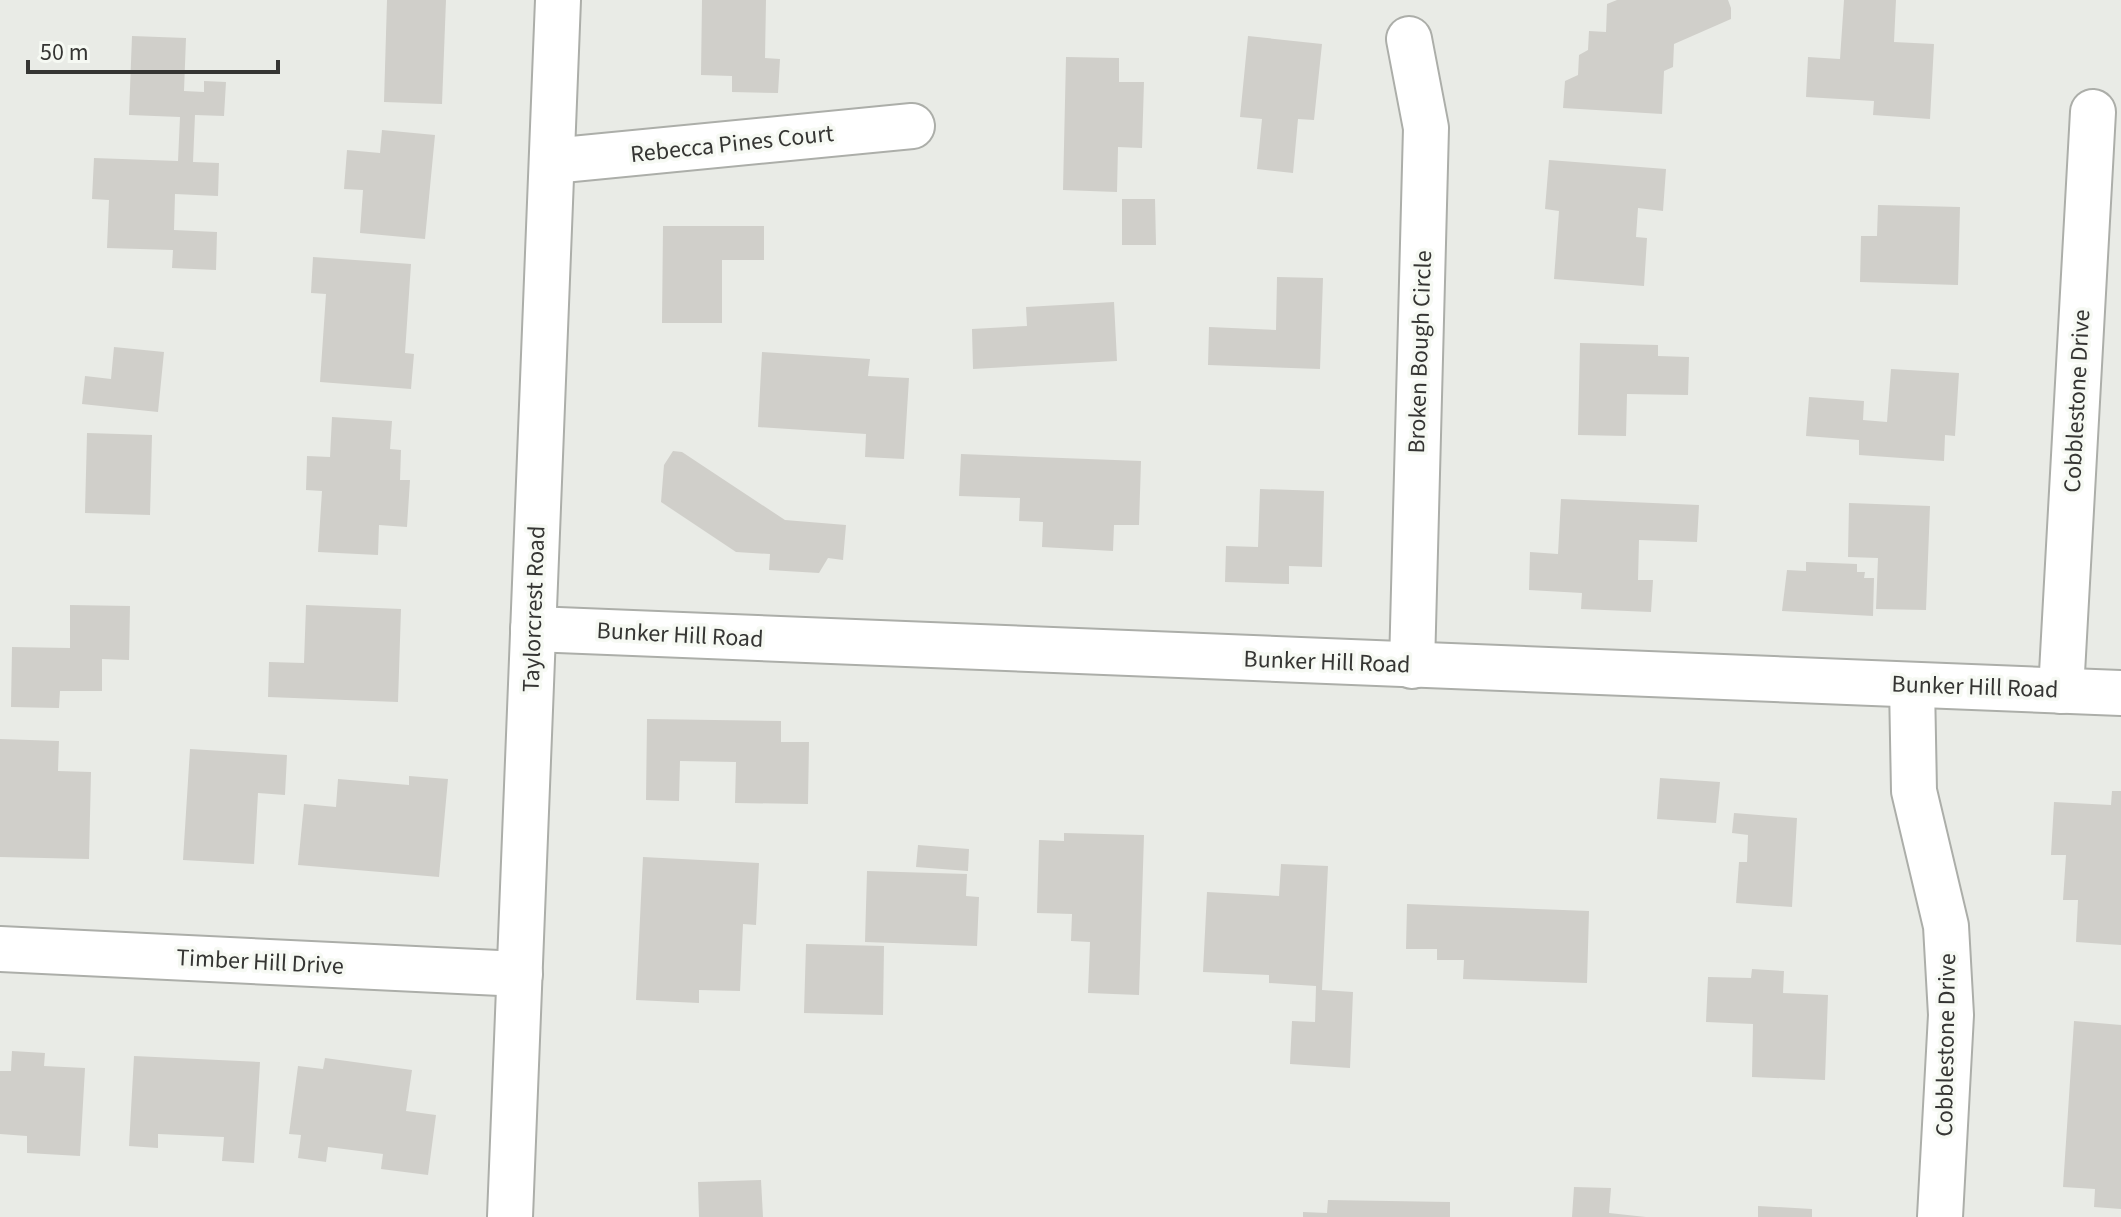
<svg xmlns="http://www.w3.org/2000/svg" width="2121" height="1217" viewBox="0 0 2121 1217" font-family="'Source Sans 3',sans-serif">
	<rect width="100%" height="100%" fill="#e9ebe6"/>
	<!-- building -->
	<g fill="#d0cfca">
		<path d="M387 0H446L442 104 384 102Z"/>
		<path d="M702 0H766L765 58 780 59 778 93 732 92V76L701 75Z"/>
		<path d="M1617 0H1728L1731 8V19L1674 44 1673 67 1664 71 1662 114 1563 108 1565 81 1578 75 1579 55 1588 50 1589 31 1606 32 1607 4Z"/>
		<path d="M1844 0H1896L1894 42 1934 44 1930 119 1873 115 1874 101 1806 97 1808 57 1840 59Z"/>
		<path d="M132 36 186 38 184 91 204 92V81L226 82 224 116 195 115 193 162 219 163 218 196 175 194 174 230 217 232 216 270 172 268 173 250 107 248 109 200 92 199 94 158 178 161 180 117 129 115Z"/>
		<path d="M1248 36 1322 44 1314 120 1298 119 1293 173 1257 169 1262 119 1240 117Z"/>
		<path d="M1066 57 1119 58V82H1144L1142 148 1118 147 1117 192 1063 190Z"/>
		<path d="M382 130 435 135 425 239 360 233 363 190 344 189 347 150 380 153Z"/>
		<path d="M1549 160 1666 169 1663 211 1638 208 1636 237 1647 238 1644 286 1554 279 1559 211 1545 209Z"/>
		<path d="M1122 199H1155L1156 245H1122Z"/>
		<path d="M1878 205 1960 207 1958 285 1860 282 1861 236H1877Z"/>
		<path d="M663 226H764V260H722V323H662Z"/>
		<path d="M313 257 411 264 405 353 414 354 411 389 320 382 326 294 311 293Z"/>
		<path d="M1277 277 1323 278 1320 369 1208 365 1209 327 1276 330Z"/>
		<path d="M1114 302 1117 361 973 369 972 329 1027 326 1026 307Z"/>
		<path d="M1580 343 1658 345V356L1689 357 1688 395 1627 394 1626 436 1578 435Z"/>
		<path d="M114 347 164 352 158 412 82 404 85 376 111 379Z"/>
		<path d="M762 352 870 359 868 376 909 378 904 459 865 457 866 434 758 427Z"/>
		<path d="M1891 369 1959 373 1955 436 1945 435 1944 461 1859 455V440L1806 436 1809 397 1864 401 1863 420 1887 422Z"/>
		<path d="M332 417 392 421 390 449 401 450 400 480H410L407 527 379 525 378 555 318 552 322 491 306 490 307 456 330 457Z"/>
		<path d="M87 433 152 435 150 515 85 513Z"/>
		<path d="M673 451 682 452 785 520 846 525 843 560 828 558 819 573 769 570 770 554 736 552 661 502 664 465Z"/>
		<path d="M961 454 1141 461 1139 525H1114L1113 551 1042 547 1043 522 1019 521 1020 498 959 496Z"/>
		<path d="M1260 489 1324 491 1322 567 1289 566V584L1225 582 1226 546 1258 547Z"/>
		<path d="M1561 499 1699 505 1697 542 1639 540 1638 580H1653L1651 612 1581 609 1582 593 1529 590 1530 552 1558 554Z"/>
		<path d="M1849 503 1930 506 1926 610 1876 609 1878 558 1848 557Z"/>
		<path d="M1806 562 1857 564V572H1865L1864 578H1874L1873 616 1782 611 1787 570 1806 571Z"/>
		<path d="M70 605 130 606 129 660 102 659V691H60L59 708 11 707 12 647 70 648Z"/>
		<path d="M306 605 401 609 398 702 268 697 269 662 304 663Z"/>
		<path d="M647 719 781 721V742H809L808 804 735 803 736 762 680 761 679 801 646 800Z"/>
		<path d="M0 739 59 741 58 771 91 772 89 859 0 857Z"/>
		<path d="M190 749 287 755 285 795 258 793 254 864 183 860Z"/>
		<path d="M409 776 448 779 439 877 298 865 304 804 336 807 338 779 409 785Z"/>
		<path d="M1660 778 1720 782 1716 823 1657 819Z"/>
		<path d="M2112 791H2121V945L2076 942 2078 900H2063L2066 855H2051L2054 802 2111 805Z"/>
		<path d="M1734 813 1797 818 1792 907 1736 903 1739 862H1747L1748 835 1732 833Z"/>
		<path d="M1064 833 1144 835 1139 995 1088 993 1090 942 1071 941 1072 914 1037 913 1039 840 1064 841Z"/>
		<path d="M918 845 969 849 968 871 916 867Z"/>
		<path d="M643 857 759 863 756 925 743 924 740 991 699 990V1003L636 1000Z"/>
		<path d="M1281 864 1328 866 1322 990 1353 992 1350 1068 1290 1064 1292 1021 1315 1022 1316 986 1269 983V975L1203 972 1207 892 1279 896Z"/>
		<path d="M867 871 967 874 966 896 979 897 977 946 865 942Z"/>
		<path d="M1407 904 1589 911 1587 983 1463 979 1464 960H1437V949H1406Z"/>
		<path d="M806 944 884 946 883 1015 804 1013Z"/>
		<path d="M1752 969 1784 971 1783 993 1828 995 1825 1080 1752 1077 1753 1024 1706 1022 1708 977 1751 978Z"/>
		<path d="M2074 1021 2121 1025V1209L2094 1207 2095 1189 2063 1187Z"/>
		<path d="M12 1051 45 1053 44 1066 85 1068 80 1156 27 1153V1136L0 1134V1071H11Z"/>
		<path d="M134 1056 260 1062 254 1163 222 1161 224 1137 158 1134V1148L129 1146Z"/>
		<path d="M325 1058 412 1070 406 1111 436 1115 428 1175 381 1169 383 1154 328 1147 326 1162 298 1158 301 1135 289 1134 298 1066 323 1069Z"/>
		<path d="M761 1180 763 1217H699L698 1182Z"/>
		<path d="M1574 1187 1611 1188 1609 1213 1646 1217H1572Z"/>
		<path d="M1328 1200 1450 1202V1217H1303V1212L1327 1213Z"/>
		<path d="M1758 1206 1812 1209V1217H1758Z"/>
	</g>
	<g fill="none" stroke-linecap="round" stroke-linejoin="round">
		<defs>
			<g id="minor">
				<path d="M1409 39 1426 128 1412 666"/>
				<path d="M552 161 912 126"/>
				<path d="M533 629 2121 693"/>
				<path d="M1912 685 1914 791 1946 926 1951 1015 1940 1217"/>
				<path d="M2061 691 2093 112"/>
				<path d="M0 949 520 974"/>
				<path d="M510 1217 558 0"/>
			</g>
		</defs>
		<!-- minor casing -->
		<use href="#minor" stroke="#acaea9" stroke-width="48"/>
		<!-- minor -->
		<use href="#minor" stroke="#fff" stroke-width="44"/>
	</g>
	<g text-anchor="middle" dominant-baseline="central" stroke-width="7" stroke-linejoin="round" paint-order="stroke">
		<!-- street labels -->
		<g font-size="24" fill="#353533" stroke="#f6f9f3">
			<text transform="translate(732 144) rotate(-6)">Rebecca Pines Court</text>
			<text transform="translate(1420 352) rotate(-88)">Broken Bough Circle</text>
			<text transform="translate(2077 401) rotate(-87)">Cobblestone Drive</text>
			<text transform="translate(534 609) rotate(-88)">Taylorcrest Road</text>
			<text transform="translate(680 635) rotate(3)">Bunker Hill Road</text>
			<text transform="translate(1327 662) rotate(2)">Bunker Hill Road</text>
			<text transform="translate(1975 687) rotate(2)">Bunker Hill Road</text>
			<text transform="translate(260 962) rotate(3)">Timber Hill Drive</text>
			<text transform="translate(1946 1045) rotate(-89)">Cobblestone Drive</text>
		</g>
	</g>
	<!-- scale -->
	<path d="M28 60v12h250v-12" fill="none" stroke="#353533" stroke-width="4"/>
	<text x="40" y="60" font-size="24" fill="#353533" stroke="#f6f9f3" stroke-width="6" paint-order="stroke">50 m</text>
</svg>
